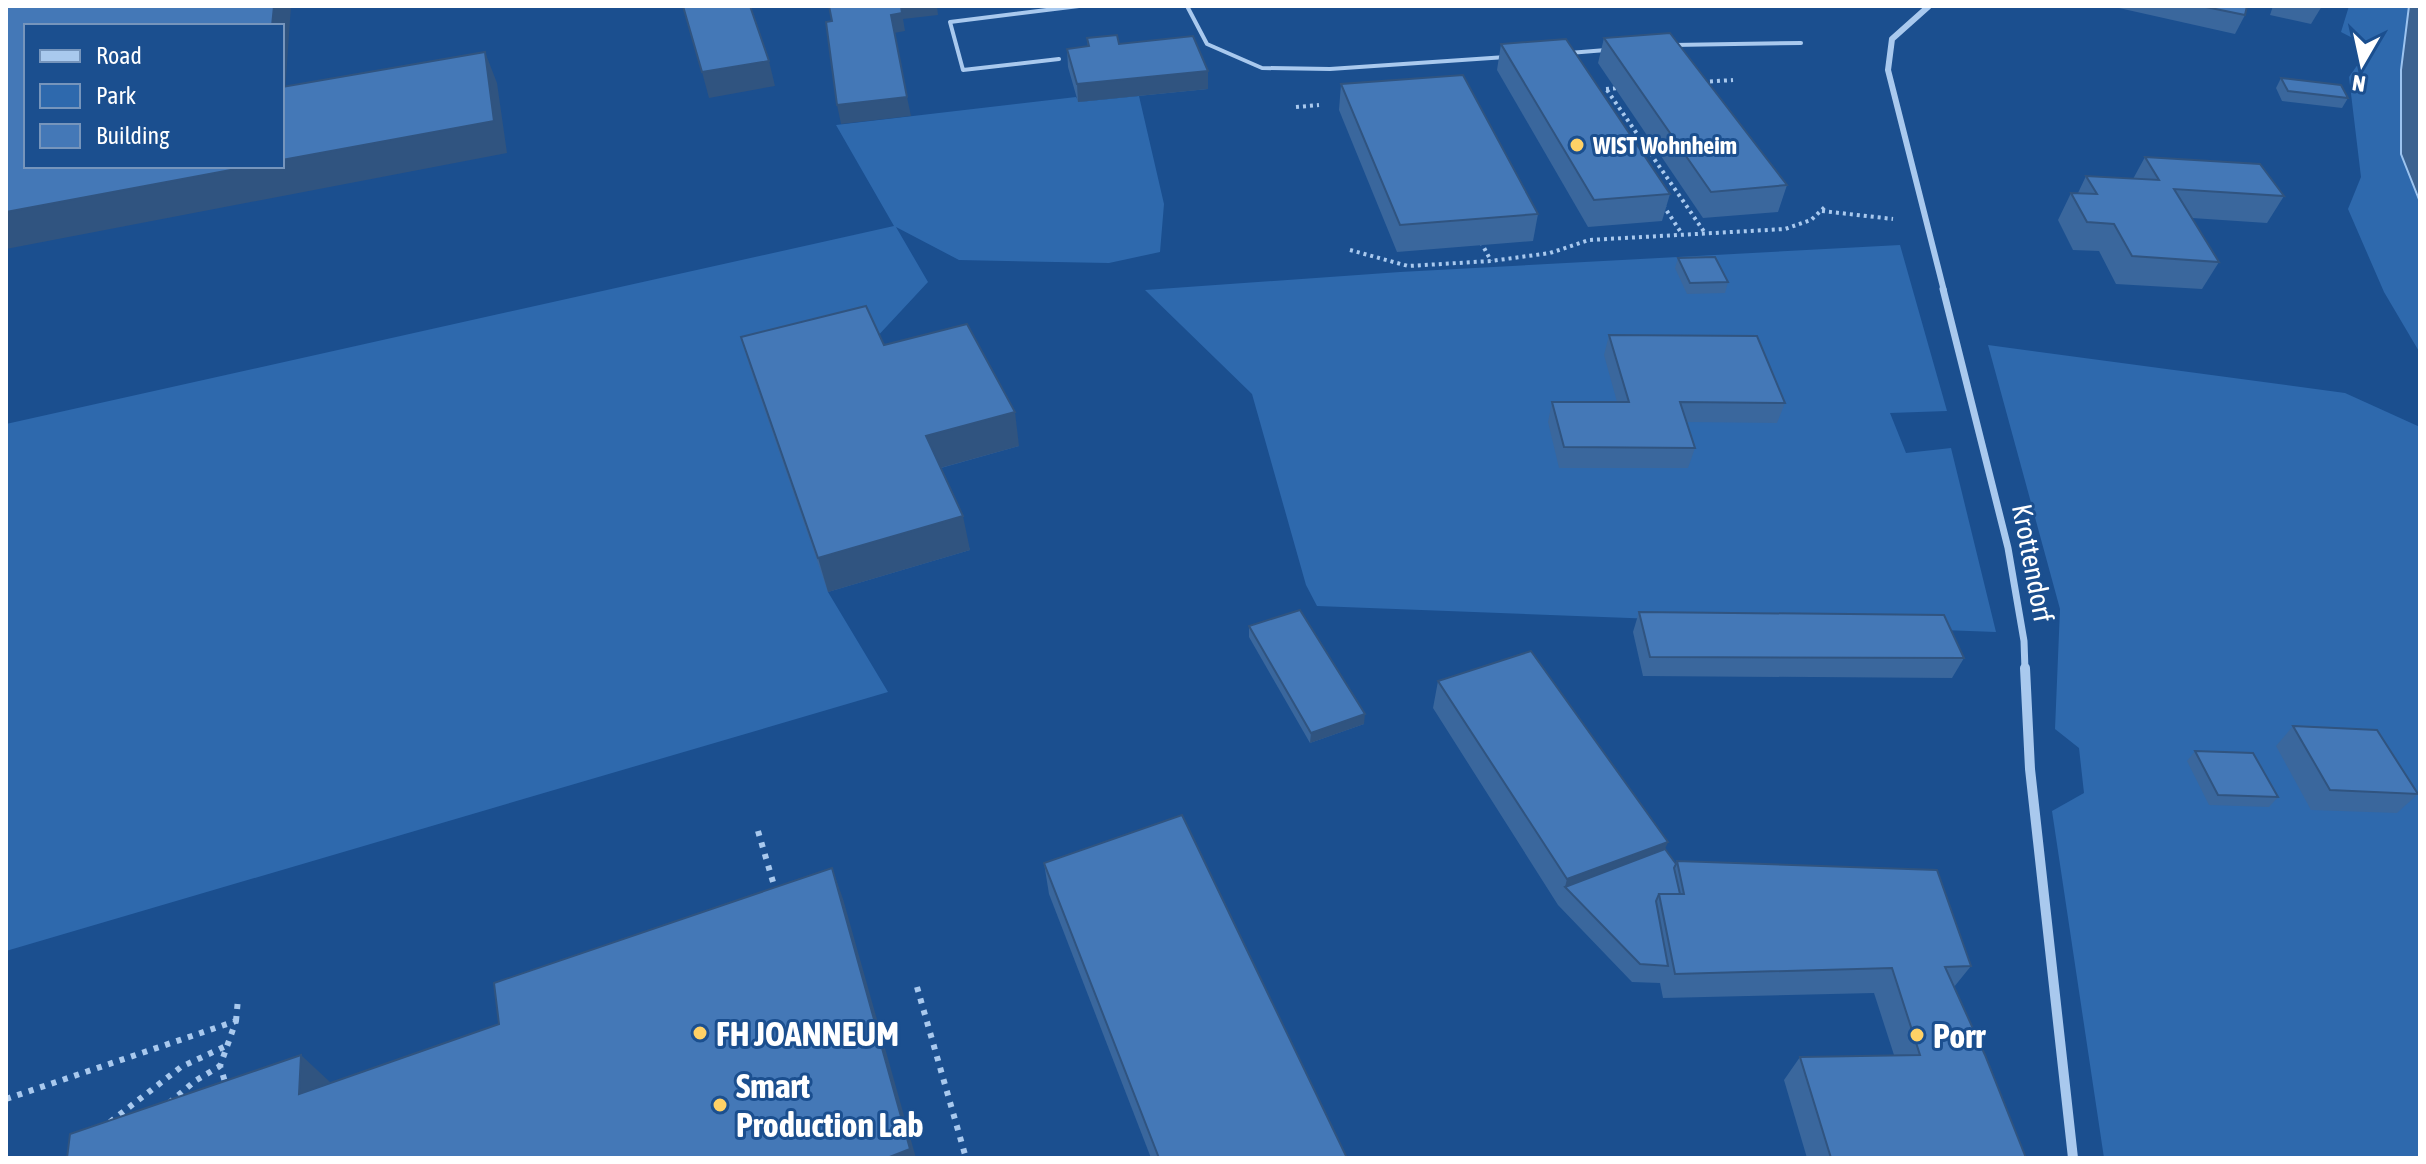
<svg xmlns="http://www.w3.org/2000/svg" width="2426" height="1164" viewBox="0 0 2426 1164" font-family="'Asap Condensed',sans-serif">
	<rect width="100%" height="100%" fill="#1b4f8f"/>
	<!-- green -->
	<g fill="#2e69ad">
		<path d="M2349 6H2409L2401 70V154L2420 202V353L2384 292 2348 209 2361 177 2349 77 2370 47 2341 32Z"/>
		<path d="M1139 96 1164 204 1160 252 1109 263 959 260 896 227 928 282 874 340 828 592 888 692 6 951V424L894 226 836 125 1076 97 1079 102Z"/>
		<path d="M1900 245 1947 411 1890 413 1906 453 1951 448 1996 632 1317 606 1306 585 1252 394 1145 290 1400 272Z"/>
		<path d="M1988 345 2345 393 2420 427V1158H2104L2052 811 2084 793 2079 748 2055 729 2060 609Z"/>
	</g>
	<!-- water -->
	<path fill="#3c6290" stroke="#9cc4f0" stroke-width="2" d="M2409 6H2420V202L2401 154V70Z"/>
	<g fill="none" stroke-linecap="round" stroke-linejoin="round">
		<!-- path-far1 -->
		<g stroke="#a9c9ee" stroke-width="4" stroke-dasharray="3 4" stroke-linecap="butt">
			<path d="M1703 82 1733 80"/>
			<path d="M1606 89 1621 88"/>
			<path d="M1607 90 1705 233"/>
			<path d="M1296 107 1319 105"/>
			<path d="M1663 205 1682 234"/>
			<path d="M1822 211 1893 219"/>
			<path d="M1481 242 1491 261"/>
			<path d="M1350 250 1408 266 1491 261 1550 253 1589 240 1785 229 1811 220 1827 205"/>
		</g>
		<!-- path -->
		<g stroke="#a9c9ee" stroke-width="6" stroke-dasharray="5 7" stroke-linecap="butt">
			<path d="M758 831 776 892"/>
			<path d="M917 987 966 1158"/>
			<path d="M236 1021 238 999"/>
			<path d="M6 1099 236 1021 220 1066 226 1085"/>
			<path d="M169 1103 195 1081 220 1066"/>
			<path d="M110 1122 181 1067 228 1045"/>
		</g>
		<!-- lane -->
		<g stroke="#a9c9ee" stroke-width="4">
			<path d="M1187 6 1207 44 1262 68 1330 69 1506 57"/>
			<path d="M1673 45 1801 43"/>
			<path d="M1569 53 1606 50"/>
			<path d="M1059 59 963 70 950 22 1079 6"/>
		</g>
		<!-- street-far2 -->
		<path stroke="#a9c9ee" stroke-width="6" d="M1929 6 1892 39 1888 70 1944 291"/>
		<!-- street-far1 -->
		<path stroke="#a9c9ee" stroke-width="7" d="M1943 289 2008 548 2024 641 2025 670"/>
		<!-- street -->
		<path stroke="#a9c9ee" stroke-width="10" d="M2025 668 2030 769 2073 1158"/>
	</g>
	<!-- wall -->
	<g fill="#3a679d">
		<path d="M2110 6H2247L2245 15 2235 34Z"/>
		<path d="M2273 6H2322L2311 24 2270 15Z"/>
		<path d="M1087 38 1119 44 1208 89 1078 102 1068 67 1067 49 1088 47Z"/>
		<path d="M1604 38 1787 185 1778 212 1703 218 1598 63Z"/>
		<path d="M1501 44 1670 194 1662 221 1588 227 1497 70Z"/>
		<path d="M2281 78 2348 98 2342 108 2282 101 2276 88Z"/>
		<path d="M1341 84 1538 214 1533 241 1397 252 1339 110Z"/>
		<path d="M2145 157 2284 196 2267 223 2192 218 2219 262 2202 289 2116 284 2099 251 2073 250 2058 220 2071 193H2078L2086 176 2133 179Z"/>
		<path d="M1678 258 1728 282 1725 293 1687 294 1675 268Z"/>
		<path d="M1609 335 1785 403 1777 423 1686 422 1695 448 1688 468H1559L1548 422 1552 402H1617L1604 355Z"/>
		<path d="M741 337 884 345 1019 446 941 468 970 550 828 592 751 371Z"/>
		<path d="M1639 612 1964 658 1952 678 1643 676 1633 632Z"/>
		<path d="M1249 626 1364 724 1310 743 1249 637Z"/>
		<path d="M1438 681 1665 849 1676 864 1677 861 1971 966 1954 987 2026 1158H1807L1784 1080 1800 1057 1894 1055 1874 993 1663 998 1660 983 1632 982 1558 905 1433 708Z"/>
		<path d="M2293 726 2418 794 2397 813 2311 810 2276 746Z"/>
		<path d="M2195 751 2278 797 2269 807 2209 805 2187 761Z"/>
		<path d="M1044 863 1347 1158H1151L1049 894Z"/>
	</g>
	<!-- shaded-wall -->
	<g fill="#305480">
		<path d="M274 6H291L283 122 282 26H272Z"/>
		<path d="M901 6H937L938 15 903 19 905 31 894 33 891 15Z"/>
		<path d="M485 52 497 83 507 153 6 249V212L252 166H282V160Z"/>
		<path d="M769 61 775 86 709 98 702 72Z"/>
		<path d="M1208 71V89L1078 102 1077 84Z"/>
		<path d="M907 97 911 116 841 124 837 105Z"/>
		<path d="M1015 412 1019 446 933 470 926 436Z"/>
		<path d="M963 516 970 550 828 592 818 558Z"/>
		<path d="M1365 714 1364 724 1310 743 1311 733Z"/>
		<path d="M1668 842 1657 868 1565 887 1567 879Z"/>
		<path d="M832 868 843 899 916 1158H887Z"/>
		<path d="M301 1055 331 1083 299 1094Z"/>
	</g>
	<!-- building -->
	<g fill="#4478b7" stroke="#305480" stroke-width="2">
		<path d="M6 6H274L272 26H26V166H252L6 212Z"/>
		<path d="M683 6H750L769 61 702 72Z"/>
		<path d="M829 6H901L902 13 891 15 907 97 837 105 826 22 832 21Z"/>
		<path d="M2201 6H2247L2245 15Z"/>
		<path d="M1670 33 1787 185 1711 192 1604 38Z"/>
		<path d="M1117 35 1119 44 1193 36 1208 71 1077 84 1067 49 1089 46 1087 38Z"/>
		<path d="M1566 39 1670 194 1594 200 1501 44Z"/>
		<path d="M485 52 494 121 282 160V87Z"/>
		<path d="M1463 75 1538 214 1400 225 1341 84Z"/>
		<path d="M2281 78 2341 85 2348 98 2288 91Z"/>
		<path d="M2145 157 2260 164 2284 196 2174 189 2219 262 2132 256 2114 224 2087 222 2071 193 2097 194 2086 176 2159 180Z"/>
		<path d="M1715 257 1728 282 1690 283 1678 258Z"/>
		<path d="M866 306 884 345 967 324 1015 412 926 436 963 516 818 558 741 337Z"/>
		<path d="M1609 335 1757 336 1785 403 1680 402 1695 448 1564 447 1552 402H1629Z"/>
		<path d="M1300 610 1365 714 1311 733 1249 626Z"/>
		<path d="M1639 612 1944 615 1964 658 1650 657Z"/>
		<path d="M1531 651 1668 842 1567 879 1438 681Z"/>
		<path d="M2293 726 2377 730 2418 794 2330 790Z"/>
		<path d="M2195 751 2253 753 2278 797 2218 795Z"/>
		<path d="M1182 815 1347 1158H1159L1044 863Z"/>
		<path d="M1665 849 1676 864 1674 868 1680 894H1659L1656 901 1668 966 1640 964 1565 887Z"/>
		<path d="M1677 861 1937 870 1971 966 1945 967 1985 1055 2026 1158H1831L1800 1057 1920 1055 1892 968 1675 974 1659 894H1684Z"/>
		<path d="M832 868 910 1149 887 1158H67L70 1134 301 1055 299 1094 499 1024 494 983Z"/>
	</g>
	<!-- markers -->
	<g fill="#ffd166" stroke="#1b4f8f" stroke-width="3">
		<circle cx="1577" cy="145" r="8"/>
		<circle cx="700" cy="1033" r="8"/>
		<circle cx="1917" cy="1035" r="8"/>
		<circle cx="720" cy="1105" r="8"/>
	</g>
	<g text-anchor="middle" dominant-baseline="central" stroke-width="6" stroke-linejoin="round" paint-order="stroke">
		<!-- far-poi labels -->
		<g font-size="24" font-weight="bold" fill="#fff" stroke="#1b4f8f" text-anchor="start">
			<text x="1593" y="145">WIST Wohnheim</text>
		</g>
		<!-- street labels -->
		<g font-size="28" fill="#fff" stroke="#1b4f8f">
			<text transform="translate(2033 563) rotate(79)">Krottendorf</text>
		</g>
		<!-- near-poi labels -->
		<g font-size="34" font-weight="bold" fill="#fff" stroke="#1b4f8f" text-anchor="start">
			<text x="716" y="1033">FH JOANNEUM</text>
			<text x="1933" y="1035">Porr</text>
			<text x="736" y="1085">Smart<tspan x="736" dy="39">Production Lab</tspan></text>
		</g>
	</g>
	<!-- border -->
	<rect width="2426" height="1164" fill="none" stroke="#ffffff" stroke-width="16"/>
	<!-- legend -->
	<rect x="24" y="24" width="260" height="144" fill="#1b4f8f" stroke="#7695bc" stroke-width="2"/>
	<rect x="40" y="50" width="40" height="12" fill="#a9c9ee" stroke="#7695bc" stroke-width="2"/>
	<text x="96" y="64" font-size="24" fill="#ffffff">Road</text>
	<rect x="40" y="84" width="40" height="24" fill="#2e69ad" stroke="#7695bc" stroke-width="2"/>
	<text x="96" y="104" font-size="24" fill="#ffffff">Park</text>
	<rect x="40" y="124" width="40" height="24" fill="#4478b7" stroke="#7695bc" stroke-width="2"/>
	<text x="96" y="144" font-size="24" fill="#ffffff">Building</text>
	<!-- north arrow -->
	<g transform="translate(2362 64) rotate(189)" stroke="#1b4f8f" stroke-width="6" paint-order="stroke">
	<path d="M0-6L14 30L0 20L-14 30Z" fill="#ffffff"/>
	<text y="-12" font-size="22" font-weight="bold" text-anchor="middle" fill="#ffffff">N</text>
	</g>
</svg>
